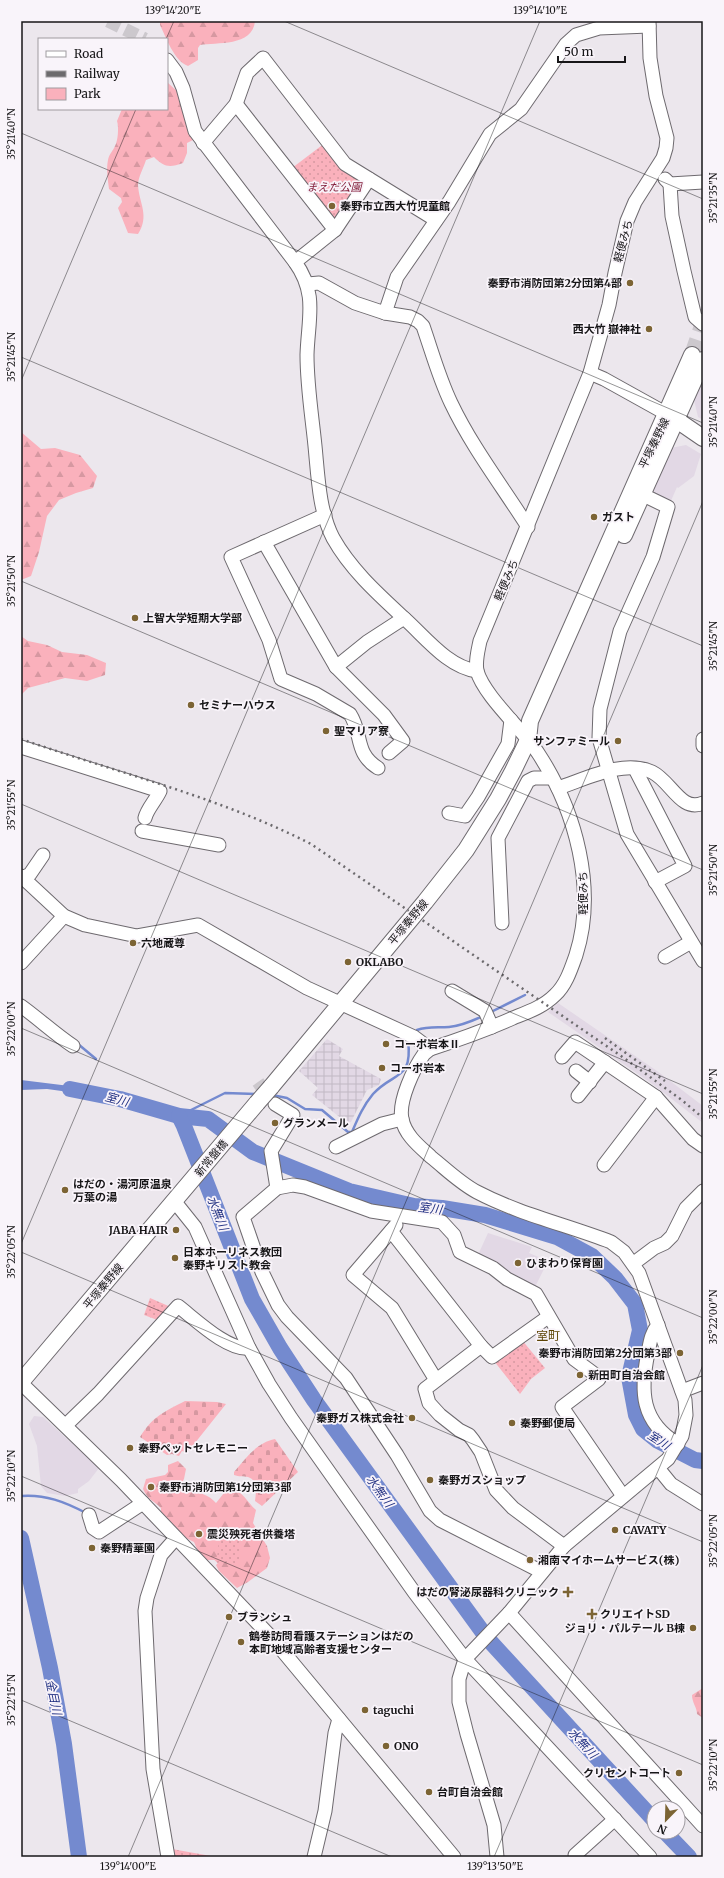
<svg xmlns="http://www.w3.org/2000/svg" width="724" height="1878" viewBox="0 0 724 1878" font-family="Merriweather,'Noto Sans JP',serif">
	<defs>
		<pattern id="industrial-grid" width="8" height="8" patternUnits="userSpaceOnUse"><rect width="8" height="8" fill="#e2d8e5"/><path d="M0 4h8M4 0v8" fill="none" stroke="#c1b9c4"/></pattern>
		<pattern id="green-dots" width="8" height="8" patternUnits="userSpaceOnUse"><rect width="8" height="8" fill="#fab1bc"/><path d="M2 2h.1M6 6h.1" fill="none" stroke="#d698a1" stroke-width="1.8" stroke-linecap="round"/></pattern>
		<pattern id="forest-firs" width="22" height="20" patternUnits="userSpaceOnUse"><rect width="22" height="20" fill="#fab1bc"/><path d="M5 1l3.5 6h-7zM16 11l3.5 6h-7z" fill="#d698a1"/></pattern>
		<pattern id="cemetery-stones" width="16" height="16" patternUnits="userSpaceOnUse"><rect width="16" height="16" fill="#fab1bc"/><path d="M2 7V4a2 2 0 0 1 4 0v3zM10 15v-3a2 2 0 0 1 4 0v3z" fill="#d698a1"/></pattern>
	</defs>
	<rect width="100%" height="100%" fill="#ece7ed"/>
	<!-- built -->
	<g fill="#e2d8e5">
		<path d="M701 385 703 386V420L698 417 694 400Z"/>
		<path d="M686 445 701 454 694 476 678 488 677 487 670 503 651 494 671 448Z"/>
		<path d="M558 1003 657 1071 703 1106V1123L651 1083 548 1012Z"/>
		<path d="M488 1233 532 1247 529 1253 548 1261 534 1289 477 1257Z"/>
		<path d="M34 1416 43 1417 99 1468 89 1481 78 1489V1493L65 1496 47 1493 41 1486 37 1446 29 1424Z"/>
	</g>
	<!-- industrial -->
	<path fill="url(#industrial-grid)" d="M327 1039 343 1049 339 1056 381 1079 379 1085 367 1090 351 1122 347 1123 312 1095 318 1088 299 1071Z"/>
	<!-- green -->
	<g fill="url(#green-dots)">
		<path d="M325 143 363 182 333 222 292 168Z"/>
		<path d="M150 1298 173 1308 160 1321 144 1315Z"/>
		<path d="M522 1340 545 1368 531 1379 520 1394 494 1361Z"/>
		<path d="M218 1515 264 1561 237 1583 192 1537Z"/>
		<path d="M172 1849 211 1856 174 1857Z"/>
	</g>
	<!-- forest -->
	<g fill="url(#forest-firs)">
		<path d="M160 21H255C253 47 216 42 200 45L198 48V60L188 66C174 61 166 37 160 25Z"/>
		<path d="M167 82 179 93 195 132 193 140 187 143V153L183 163C169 168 164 167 154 157L146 160C144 167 138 177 138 185 139 203 150 216 138 234L128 233 118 208 122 202 121 198 109 189C108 180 106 169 108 160 109 154 113 151 115 146 118 141 119 127 117 121L122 109H167Z"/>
		<path d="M21 432 41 449 55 448 80 455 97 476 93 488 76 493 59 500 47 516 39 552 31 576 21 580Z"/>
		<path d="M21 636 28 641 47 645 62 652 87 655 106 663 105 675 87 681 65 678 28 688 21 695Z"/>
		<path d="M178 1461 186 1469 184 1479 181 1484 186 1492C197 1491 208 1494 216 1503L224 1493 231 1489C244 1492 246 1501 256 1510L253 1523 267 1546 270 1558 267 1568 248 1582 237 1588 219 1571 216 1565 220 1561 231 1564 241 1562V1543L235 1535 223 1533C216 1544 220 1548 216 1560H207L197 1549 194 1542 182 1536 161 1515V1508C152 1499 149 1501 143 1489L146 1479 165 1475 168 1472V1465Z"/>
		<path d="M703 1688V1718L697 1714C697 1707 692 1703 692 1695Z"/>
	</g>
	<!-- cemetery -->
	<g fill="url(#cemetery-stones)">
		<path d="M185 1401 217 1402 226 1404 187 1453 182 1451 179 1456 172 1454 167 1455 140 1437C153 1416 164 1412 185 1401Z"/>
		<path d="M275 1439 298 1472 262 1506 255 1501C256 1493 258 1480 248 1477 243 1476 239 1477 234 1475V1472C246 1458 256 1443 275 1439Z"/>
	</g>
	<!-- water -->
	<path fill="#748acf" d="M21 1080 94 1089 91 1095 47 1089 21 1090Z"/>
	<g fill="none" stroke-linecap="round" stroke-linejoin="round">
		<!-- stream -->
		<g stroke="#748acf" stroke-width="2.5">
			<path d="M489 1013 525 995"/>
			<path d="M417 1030C428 1026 438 1028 449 1027 461 1026 472 1021 483 1016"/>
			<path d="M78 1044 96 1059"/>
			<path d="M272 1095 287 1098 305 1109 322 1110 348 1132H352C358 1118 363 1106 373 1094 394 1071 413 1081 408 1040"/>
			<path d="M179 1116 225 1093 257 1094"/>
			<path d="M21 1496C45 1494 65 1502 86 1513"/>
		</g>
		<!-- river -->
		<g stroke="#748acf" stroke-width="16">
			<path d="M70 1089 120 1099 179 1116 208 1119 253 1152 349 1191 414 1206 442 1208 485 1215 557 1237 592 1256 615 1278 635 1304 640 1330 629 1377 636 1415 643 1429 658 1441 695 1460 703 1461"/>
			<path d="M179 1116 184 1126 252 1299 280 1348 314 1400 487 1638 654 1820"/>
			<path d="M21 1538 50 1668 64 1744 79 1857"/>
			<path d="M665 1832 689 1857"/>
		</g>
		<!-- minor-tunnel -->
		<g stroke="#ccc8cd" stroke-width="13" stroke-dasharray="13 6" stroke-linecap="butt">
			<path d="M108 21 145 39"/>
			<path d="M258 1082 263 1089 262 1098 266 1100"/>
		</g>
		<!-- major-tunnel -->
		<path stroke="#ccc8cd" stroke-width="16" stroke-dasharray="16 8" stroke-linecap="butt" d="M692 355 703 323"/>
		<defs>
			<g id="minor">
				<path d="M167 60 176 72 183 88 195 131 295 262C318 294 308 319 307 355 307 386 312 416 315 446 318 476 319 511 333 538 351 570 378 594 405 619 426 638 448 667 477 671"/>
				<path d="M236 104 335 230"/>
				<path d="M203 143 236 104 247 73 263 58 345 164 436 220"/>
				<path d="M665 179 670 184 703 182"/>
				<path d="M670 184 672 216 684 271 695 317 703 324"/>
				<path d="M295 262 335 230 369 179"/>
				<path d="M308 284 319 283 355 303 385 313 410 317 418 321 423 326C432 352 439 378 451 403 472 447 502 486 528 527"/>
				<path d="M385 313 397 277 449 202 490 134 521 109 566 44 576 35 599 28 649 26"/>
				<path d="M590 373 604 379 667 414"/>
				<path d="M633 490 668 507 653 557 620 631 600 709 599 738 627 834 703 961"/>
				<path d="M325 515 231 557 269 640 281 679 316 694 350 714C363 734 354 753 378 768"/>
				<path d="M264 542 336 667 384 715 403 741 389 753"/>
				<path d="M336 667 367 642 404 618"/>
				<path d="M703 739V746"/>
				<path d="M21 747 160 791C156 800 147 809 145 818"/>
				<path d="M635 769 685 866 655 882"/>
				<path d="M558 788C586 779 623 759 652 772 671 781 681 813 703 803"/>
				<path d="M449 813 465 816 478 797 508 744 511 720"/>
				<path d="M142 831 219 845"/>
				<path d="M21 876 64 916 85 925 137 936 198 925 307 988 414 1037 430 1049"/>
				<path d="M21 879 30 874 43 855"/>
				<path d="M502 923 498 838 528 781 534 778H552"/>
				<path d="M665 957 691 942"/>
				<path d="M21 963 64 916"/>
				<path d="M452 991 485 1011 492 1027"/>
				<path d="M21 1006C39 1019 55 1034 73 1046"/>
				<path d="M562 1057 575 1042 656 1097 693 1139 703 1146"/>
				<path d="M576 1071 590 1082"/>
				<path d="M578 1096 605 1062"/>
				<path d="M275 1104 293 1115 271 1151 277 1188"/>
				<path d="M336 1147 382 1124 402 1119"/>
				<path d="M604 1165 656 1097"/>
				<path d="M175 1202 195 1227 249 1348 269 1384 291 1418 414 1592 465 1659 650 1857"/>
				<path d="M396 1225 353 1275 392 1308 436 1380"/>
				<path d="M391 1231 481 1346 492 1357 548 1317"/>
				<path d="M634 1263 654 1248 665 1243 672 1236 686 1208 703 1191"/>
				<path d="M658 1325C651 1333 650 1343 648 1353 640 1391 641 1422 678 1444"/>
				<path d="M481 1346 425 1389 429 1403 440 1415 459 1430 469 1435 473 1440 481 1452 496 1490 513 1508 564 1546"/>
				<path d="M21 1383 121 1480 271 1637 454 1857"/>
				<path d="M682 1391 703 1383"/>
				<path d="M66 1425 98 1394 178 1306C195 1319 228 1351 249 1348"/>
				<path d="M658 1468 671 1484 703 1504"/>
				<path d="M89 1515 93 1528 99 1532 143 1503"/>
				<path d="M542 1572 440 1520 430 1511 397 1455 346 1378 287 1317 278 1305 262 1272 243 1217 277 1188 293 1185 305 1187 371 1211 442 1222 454 1235 460 1252 493 1268 507 1279 536 1294 574 1359 593 1373 599 1379 562 1407 623 1496"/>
				<path d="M509 1613 703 1826"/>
				<path d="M575 1855 615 1819"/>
				<path d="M168 1857 153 1769 145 1611 147 1598 161 1555 176 1538"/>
				<path d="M314 1857 325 1811 335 1733 339 1719"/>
				<path d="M497 1857 494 1825 467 1734 459 1702V1679L465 1659 509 1613 564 1546 668 1459 682 1436 686 1415 685 1400 639 1273 624 1252 611 1242C567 1225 519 1214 477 1192 460 1183 446 1169 431 1157 419 1146 405 1135 402 1119 398 1101 414 1068 424 1054L430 1049C458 1040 486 1030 513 1018 528 1012 543 1007 555 995 566 985 571 969 576 955 597 889 576 811 538 753 524 731 484 696 477 671 475 661 478 651 480 641L590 373 609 305 615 273 627 221 635 202 663 158 666 148 667 138 656 96 650 58 649 21"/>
			</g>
			<g id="major">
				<path d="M668 414 703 438"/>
				<path d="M624 535 703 360"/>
				<path d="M271 1087 425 902 466 850 498 799 513 771 528 740 530 721 692 355"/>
				<path d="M21 1382 257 1103"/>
			</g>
		</defs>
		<!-- minor casing -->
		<use href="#minor" stroke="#6e6a6f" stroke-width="15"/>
		<!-- major casing -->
		<use href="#major" stroke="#6e6a6f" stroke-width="18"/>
		<!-- minor -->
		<use href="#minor" stroke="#fff" stroke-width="13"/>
		<!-- major -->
		<use href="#major" stroke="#fff" stroke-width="16"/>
		<!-- rail -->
		<g stroke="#6c6a6d" stroke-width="2.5" stroke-dasharray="2 4" stroke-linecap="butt">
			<path d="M21 739C118 773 219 797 311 844L624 1058 683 1101 703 1118"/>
			<path d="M605 1038 665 1081"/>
		</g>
		<defs>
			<path id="major-bridge" d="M257 1103 271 1087"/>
		</defs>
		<!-- major-bridge casing -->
		<use href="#major-bridge" stroke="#6e6a6f" stroke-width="18" stroke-linecap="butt"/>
		<!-- major-bridge -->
		<use href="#major-bridge" stroke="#fff" stroke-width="16"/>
	</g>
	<!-- ticks -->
	<path fill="none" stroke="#171618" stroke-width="1" stroke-opacity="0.45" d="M284 21 703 199M166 39 174 21M21 133 703 423M21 357 703 646M21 381 136 109M21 581 703 870M21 804 703 1094M21 1028 703 1318M21 1244 540 21M21 1252 703 1542M21 1476 703 1765M21 1700 392 1857M128 1857 703 501M494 1857 703 1365"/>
	<!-- markers -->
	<g fill="#7c6434" stroke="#f9f4fa" stroke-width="1.5">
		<circle cx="332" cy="206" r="4"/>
		<circle cx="630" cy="283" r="4"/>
		<circle cx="649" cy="329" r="4"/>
		<circle cx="594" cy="517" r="4"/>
		<circle cx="135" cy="618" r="4"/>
		<circle cx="191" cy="705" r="4"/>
		<circle cx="326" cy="731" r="4"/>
		<circle cx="618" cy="741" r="4"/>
		<circle cx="133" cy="943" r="4"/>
		<circle cx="348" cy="962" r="4"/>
		<circle cx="386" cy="1044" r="4"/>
		<circle cx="382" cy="1068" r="4"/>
		<circle cx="275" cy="1123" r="4"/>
		<circle cx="65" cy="1190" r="4"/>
		<circle cx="176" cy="1230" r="4"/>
		<circle cx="175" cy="1258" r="4"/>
		<circle cx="518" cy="1263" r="4"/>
		<circle cx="680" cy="1353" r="4"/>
		<circle cx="580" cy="1375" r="4"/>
		<circle cx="412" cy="1418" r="4"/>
		<circle cx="512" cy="1423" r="4"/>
		<circle cx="130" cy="1448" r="4"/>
		<circle cx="430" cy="1480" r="4"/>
		<circle cx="151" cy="1487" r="4"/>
		<circle cx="615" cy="1530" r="4"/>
		<circle cx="199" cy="1534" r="4"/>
		<circle cx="92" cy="1548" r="4"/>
		<circle cx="530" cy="1560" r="4"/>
		<path d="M566 1586h4v4h4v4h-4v4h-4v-4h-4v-4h4z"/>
		<path d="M590 1608h4v4h4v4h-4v4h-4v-4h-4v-4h4z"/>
		<circle cx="229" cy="1617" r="4"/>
		<circle cx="693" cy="1628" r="4"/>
		<circle cx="241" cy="1642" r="4"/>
		<circle cx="365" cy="1710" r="4"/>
		<circle cx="386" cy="1746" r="4"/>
		<circle cx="679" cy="1773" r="4"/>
		<circle cx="429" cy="1792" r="4"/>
	</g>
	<g text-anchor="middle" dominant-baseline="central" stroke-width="3.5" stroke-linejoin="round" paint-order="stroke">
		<!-- park labels -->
		<g font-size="11" font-style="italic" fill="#821c39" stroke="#f9f4fa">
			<text x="334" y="187">まえだ公園</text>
		</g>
		<!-- poi labels -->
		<g font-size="11" font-weight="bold" fill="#171618" stroke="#f9f4fa" text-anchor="start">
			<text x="340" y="206">秦野市立西大竹児童館</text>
			<text x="622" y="283" text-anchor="end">秦野市消防団第2分団第4部</text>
			<text x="641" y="329" text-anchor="end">西大竹 嶽神社</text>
			<text x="602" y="517">ガスト</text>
			<text x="143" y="618">上智大学短期大学部</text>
			<text x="199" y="705">セミナーハウス</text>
			<text x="334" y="731">聖マリア寮</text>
			<text x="610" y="741" text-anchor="end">サンファミール</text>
			<text x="141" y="943">六地蔵尊</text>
			<text x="356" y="962">OKLABO</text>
			<text x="394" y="1044">コーポ岩本Ⅱ</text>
			<text x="390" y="1068">コーポ岩本</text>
			<text x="283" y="1123">グランメール</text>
			<text x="73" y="1184">はだの・湯河原温泉<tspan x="73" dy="13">万葉の湯</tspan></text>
			<text x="168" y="1230" text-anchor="end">JABA HAIR</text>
			<text x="183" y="1252">日本ホーリネス教団<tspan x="183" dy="13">秦野キリスト教会</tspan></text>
			<text x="526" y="1263">ひまわり保育園</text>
			<text x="672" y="1353" text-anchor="end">秦野市消防団第2分団第3部</text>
			<text x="588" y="1375">新田町自治会館</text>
			<text x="404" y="1418" text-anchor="end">秦野ガス株式会社</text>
			<text x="520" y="1423">秦野郵便局</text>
			<text x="138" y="1448">秦野ペットセレモニー</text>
			<text x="438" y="1480">秦野ガスショップ</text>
			<text x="159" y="1487">秦野市消防団第1分団第3部</text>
			<text x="623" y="1530">CAVATY</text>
			<text x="207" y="1534">震災殃死者供養塔</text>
			<text x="100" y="1548">秦野精華園</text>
			<text x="538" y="1560">湘南マイホームサービス(株)</text>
			<text x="559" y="1592" text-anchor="end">はだの腎泌尿器科クリニック</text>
			<text x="600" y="1614">クリエイトSD</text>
			<text x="237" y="1617">ブランシュ</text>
			<text x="685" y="1628" text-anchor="end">ジョリ・パルテール B棟</text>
			<text x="249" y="1636">鶴巻訪問看護ステーションはだの<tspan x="249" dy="13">本町地域高齢者支援センター</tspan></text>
			<text x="373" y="1710">taguchi</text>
			<text x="394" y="1746">ONO</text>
			<text x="671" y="1773" text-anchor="end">クリセントコート</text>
			<text x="437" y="1792">台町自治会館</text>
		</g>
		<!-- street labels -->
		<g font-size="11" fill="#171618" stroke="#f9f4fa">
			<text transform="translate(623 241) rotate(-75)">軽便みち</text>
			<text transform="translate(654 443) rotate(-64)">平塚秦野線</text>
			<text transform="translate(506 580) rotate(-67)">軽便みち</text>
			<text transform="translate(583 893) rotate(-90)">軽便みち</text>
			<text transform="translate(408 922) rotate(-50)">平塚秦野線</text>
			<text transform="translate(211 1158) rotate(-50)">新常盤橋</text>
			<text transform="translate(103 1286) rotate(-50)">平塚秦野線</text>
		</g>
		<!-- water labels -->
		<g font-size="12" font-style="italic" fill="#223182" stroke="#f9f4fa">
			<text transform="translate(117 1099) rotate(15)">室川</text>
			<text transform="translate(430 1208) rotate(7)">室川</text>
			<text transform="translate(218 1213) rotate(68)">水無川</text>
			<text transform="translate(659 1440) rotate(33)">室川</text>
			<text transform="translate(380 1491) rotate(54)">水無川</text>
			<text transform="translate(54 1697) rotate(78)">金目川</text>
			<text transform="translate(583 1743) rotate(47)">水無川</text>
		</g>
		<!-- neighbourhood labels -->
		<g font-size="12" fill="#5d4405" stroke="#f9f4fa">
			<text x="548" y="1335">室町</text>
		</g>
	</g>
	<!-- border -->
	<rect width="724" height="1878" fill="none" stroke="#f9f4fa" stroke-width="44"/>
	<!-- legend -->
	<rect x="38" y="38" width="130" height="72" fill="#f9f4fa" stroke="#9f9ba0"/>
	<rect x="46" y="51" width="20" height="6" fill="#ffffff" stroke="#9f9ba0"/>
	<text x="74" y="58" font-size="12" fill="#171618">Road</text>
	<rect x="46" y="71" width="20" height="6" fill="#6c6a6d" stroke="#9f9ba0"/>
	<text x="74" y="78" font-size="12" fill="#171618">Railway</text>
	<rect x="46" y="88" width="20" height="12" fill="#fab1bc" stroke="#9f9ba0"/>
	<text x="74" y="98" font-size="12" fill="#171618">Park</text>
	<!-- north arrow -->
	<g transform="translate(666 1820) rotate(203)"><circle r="19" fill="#f9f4fa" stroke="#9f9ba0"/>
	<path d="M0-3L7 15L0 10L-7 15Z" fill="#7c6434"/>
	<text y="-6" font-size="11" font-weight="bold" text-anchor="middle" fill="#171618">N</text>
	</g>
	<!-- scale -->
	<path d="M558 56v6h67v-6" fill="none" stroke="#171618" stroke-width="2"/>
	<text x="564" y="56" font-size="12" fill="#171618" stroke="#f9f4fa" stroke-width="3" paint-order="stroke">50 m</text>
	<rect x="22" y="22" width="680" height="1834" fill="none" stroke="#171618" stroke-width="1.5"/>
	<g font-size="10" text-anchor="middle" fill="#171618">
		<text x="173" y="14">139°14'20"E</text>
		<text x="540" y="14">139°14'10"E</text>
		<text transform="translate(11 134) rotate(-90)" y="4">35°21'40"N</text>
		<text transform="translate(713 198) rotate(-90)" y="4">35°21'35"N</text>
		<text transform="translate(11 357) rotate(-90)" y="4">35°21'45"N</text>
		<text transform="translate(713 422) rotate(-90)" y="4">35°21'40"N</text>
		<text transform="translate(11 581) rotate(-90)" y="4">35°21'50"N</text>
		<text transform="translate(713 646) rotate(-90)" y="4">35°21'45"N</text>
		<text transform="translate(11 805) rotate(-90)" y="4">35°21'55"N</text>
		<text transform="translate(713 870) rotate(-90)" y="4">35°21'50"N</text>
		<text transform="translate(11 1029) rotate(-90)" y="4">35°22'00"N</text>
		<text transform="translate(713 1094) rotate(-90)" y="4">35°21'55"N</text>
		<text transform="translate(11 1252) rotate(-90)" y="4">35°22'05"N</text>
		<text transform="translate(713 1317) rotate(-90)" y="4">35°22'00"N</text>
		<text transform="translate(11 1476) rotate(-90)" y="4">35°22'10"N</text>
		<text transform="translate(713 1541) rotate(-90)" y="4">35°22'05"N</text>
		<text transform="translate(11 1700) rotate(-90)" y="4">35°22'15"N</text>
		<text transform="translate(713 1765) rotate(-90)" y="4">35°22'10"N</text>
		<text x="128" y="1870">139°14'00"E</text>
		<text x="495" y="1870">139°13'50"E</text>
	</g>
</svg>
